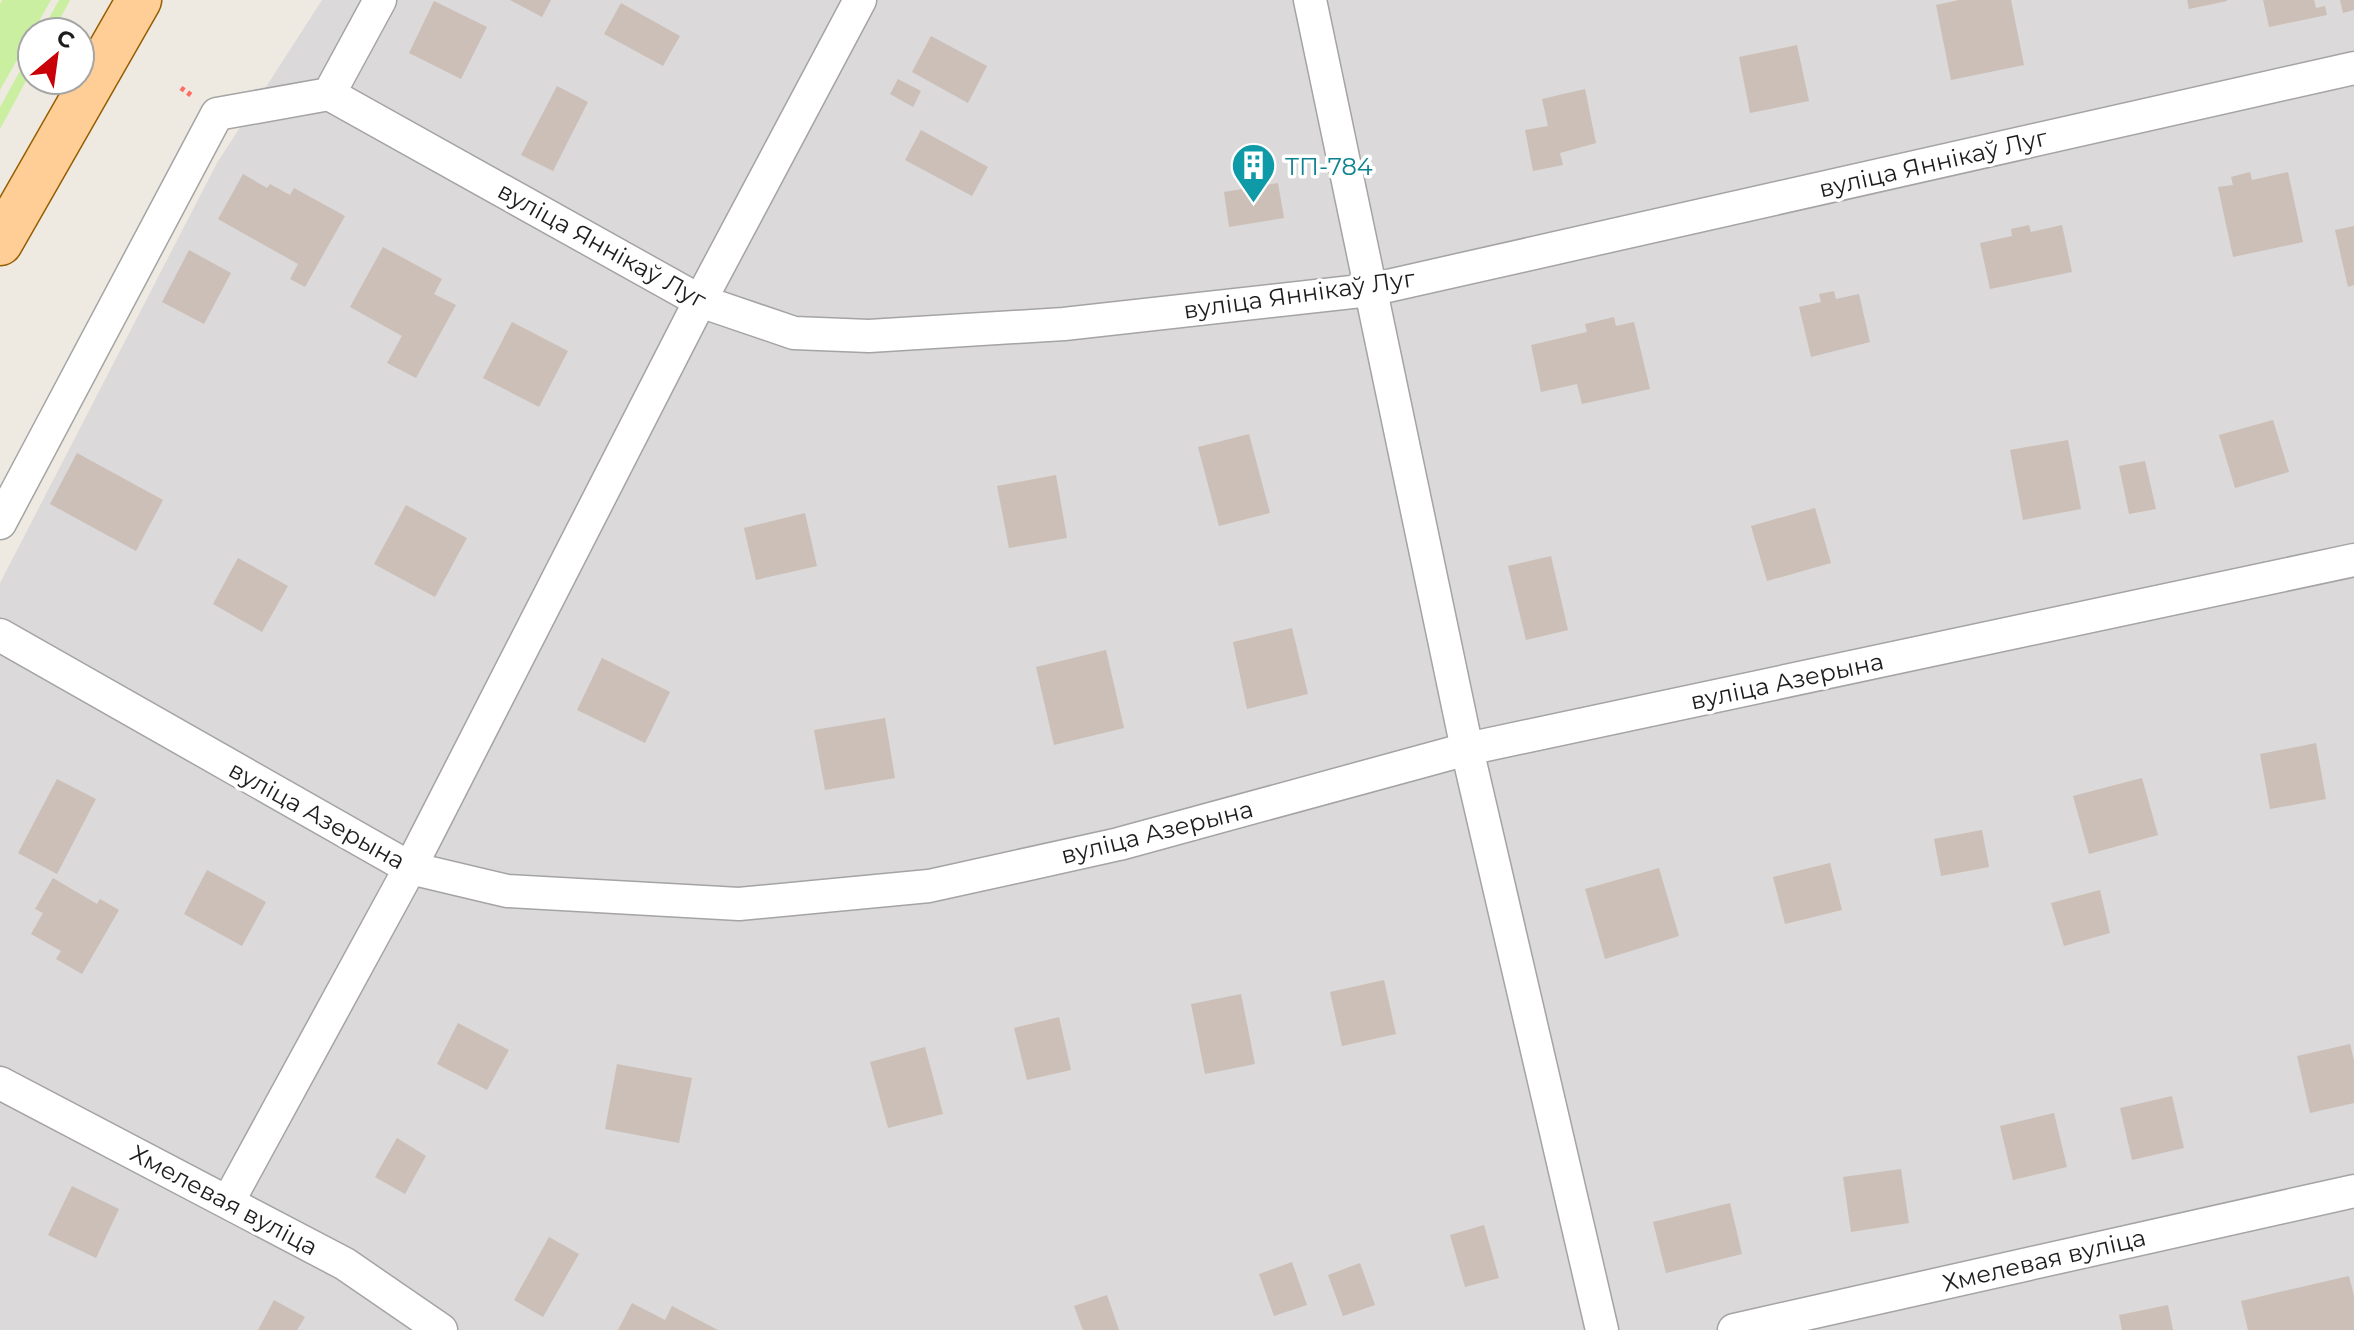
<svg xmlns="http://www.w3.org/2000/svg" width="2354" height="1330" viewBox="0 0 2354 1330" font-family="Montserrat,sans-serif">
	<rect width="100%" height="100%" fill="#efeae1"/>
	<!-- residential -->
	<path fill="#dbd9d9" d="M322 0H2354V1330H0V583L217 163Z"/>
	<!-- grass -->
	<g fill="#caefa1">
		<path d="M2 0H51L0 90V4Z"/>
		<path d="M59 0H70L53 32H41Z"/>
		<path d="M32 49V70L0 129V107Z"/>
	</g>
	<!-- building -->
	<g fill="#cbbfb7">
		<path d="M510 0H551L542 17Z"/>
		<path d="M1959 0H2011L2024 65 1951 80 1936 5Z"/>
		<path d="M2187 0H2227V1L2189 9Z"/>
		<path d="M2263 0H2314L2316 8 2325 6 2327 15 2269 27Z"/>
		<path d="M2340 0H2354V10L2343 13Z"/>
		<path d="M434 1 487 27 461 79 409 53Z"/>
		<path d="M621 3 680 36 663 66 604 34Z"/>
		<path d="M931 36 987 66 968 103 912 72Z"/>
		<path d="M1797 45 1809 101 1750 113 1739 57Z"/>
		<path d="M898 79 921 91 913 107 890 94Z"/>
		<path d="M557 86 588 102 553 171 521 155Z"/>
		<path d="M1585 89 1596 143 1560 153 1563 165 1533 171 1525 130 1548 126 1542 99Z"/>
		<path d="M921 130 988 167 972 196 905 160Z"/>
		<path d="M2250 172 2252 180 2288 172 2303 242 2233 257 2218 187 2233 185 2231 177Z"/>
		<path d="M243 174 267 188 270 184 290 195 294 188 345 216 305 287 290 279 298 264 218 219Z"/>
		<path d="M1278 183 1284 218 1229 227 1224 192Z"/>
		<path d="M2029 225 2031 232 2062 225 2072 272 1990 289 1980 243 2012 236 2011 229Z"/>
		<path d="M2354 226V285L2348 287 2335 230Z"/>
		<path d="M383 247 442 279 434 294 456 305 416 378 387 363 402 336 350 307Z"/>
		<path d="M189 250 231 273 204 324 162 302Z"/>
		<path d="M1834 291 1836 299 1859 294 1870 342 1811 357 1799 307 1821 302 1819 294Z"/>
		<path d="M1614 317 1616 326 1634 322 1650 389 1582 404 1577 384 1541 392 1531 345 1587 332 1585 324Z"/>
		<path d="M512 322 568 351 539 407 483 378Z"/>
		<path d="M2273 420 2289 472 2235 488 2219 435Z"/>
		<path d="M1249 434 1270 513 1219 526 1198 447Z"/>
		<path d="M2068 440 2081 509 2023 520 2010 450Z"/>
		<path d="M77 453 163 500 136 551 50 504Z"/>
		<path d="M2145 461 2156 509 2129 514 2119 466Z"/>
		<path d="M1056 475 1067 538 1009 548 997 486Z"/>
		<path d="M406 505 467 538 435 597 374 564Z"/>
		<path d="M1815 508 1831 563 1767 581 1751 526Z"/>
		<path d="M805 513 817 566 756 580 744 528Z"/>
		<path d="M1551 556 1568 630 1526 640 1508 566Z"/>
		<path d="M238 558 288 586 262 632 213 604Z"/>
		<path d="M1292 628 1308 694 1247 709 1233 642Z"/>
		<path d="M1106 650 1124 728 1054 745 1036 667Z"/>
		<path d="M602 658 670 692 645 743 577 710Z"/>
		<path d="M885 718 895 778 825 790 814 730Z"/>
		<path d="M2316 743 2326 799 2270 809 2260 754Z"/>
		<path d="M2142 778 2158 835 2089 854 2073 796Z"/>
		<path d="M57 779 96 799 57 874 18 853Z"/>
		<path d="M1982 830 1989 867 1941 876 1934 839Z"/>
		<path d="M1830 863 1842 910 1785 924 1773 877Z"/>
		<path d="M1659 868 1679 936 1605 959 1585 889Z"/>
		<path d="M207 870 266 902 242 946 184 914Z"/>
		<path d="M53 878 97 904 100 899 119 910 82 974 56 959 61 951 31 934 43 913 35 909Z"/>
		<path d="M2100 890 2110 933 2064 946 2051 903Z"/>
		<path d="M1384 980 1396 1034 1342 1046 1330 992Z"/>
		<path d="M1241 994 1255 1064 1205 1074 1191 1004Z"/>
		<path d="M1059 1017 1071 1070 1027 1080 1014 1028Z"/>
		<path d="M458 1023 509 1050 487 1090 437 1064Z"/>
		<path d="M2350 1044 2354 1061V1103L2310 1113 2297 1056Z"/>
		<path d="M925 1047 943 1114 888 1128 870 1062Z"/>
		<path d="M617 1064 692 1078 679 1143 605 1129Z"/>
		<path d="M2172 1096 2184 1148 2132 1160 2120 1108Z"/>
		<path d="M2054 1113 2067 1167 2013 1180 2000 1126Z"/>
		<path d="M397 1138 426 1156 405 1194 375 1177Z"/>
		<path d="M1901 1169 1909 1223 1851 1232 1843 1177Z"/>
		<path d="M72 1186 119 1209 96 1258 48 1235Z"/>
		<path d="M1730 1203 1742 1254 1666 1273 1653 1222Z"/>
		<path d="M1484 1225 1499 1278 1465 1287 1450 1235Z"/>
		<path d="M549 1237 579 1254 543 1317 514 1300Z"/>
		<path d="M1292 1262 1307 1305 1274 1316 1259 1274Z"/>
		<path d="M1360 1263 1375 1305 1343 1316 1328 1275Z"/>
		<path d="M2349 1276 2354 1296V1330H2248L2241 1301Z"/>
		<path d="M1107 1295 1119 1330H1083L1074 1306Z"/>
		<path d="M274 1300 305 1317 297 1330H258Z"/>
		<path d="M632 1303 665 1320 672 1306 718 1330H618Z"/>
		<path d="M2168 1305 2173 1330H2122L2119 1315Z"/>
	</g>
	<g fill="none" stroke-linecap="round" stroke-linejoin="round">
		<defs>
			<g id="minor">
				<path d="M1310 0 1467 749 1602 1330"/>
				<path d="M329 94 700 301 794 333 869 336 1064 324 1370 290 2354 68"/>
				<path d="M0 523 217 114 329 94 380 0"/>
				<path d="M0 635 410 868 507 891 739 904 929 886 1119 844 1467 749 2354 560"/>
				<path d="M0 1083 345 1264 441 1330"/>
				<path d="M228 1202 410 868 700 301 860 0"/>
				<path d="M1734 1330 2354 1191"/>
			</g>
			<path id="primary" d="M0 243 139 0"/>
		</defs>
		<!-- minor casing -->
		<use href="#minor" stroke="#a4a4a4" stroke-width="35"/>
		<!-- primary casing -->
		<use href="#primary" stroke="#955e00" stroke-width="47"/>
		<!-- path -->
		<path stroke="#ff6c62" stroke-width="5" stroke-dasharray="4 4" stroke-linecap="butt" d="M181 88 191 95"/>
		<!-- minor -->
		<use href="#minor" stroke="#fff" stroke-width="32"/>
		<!-- primary -->
		<use href="#primary" stroke="#ffce96" stroke-width="44"/>
	</g>
	<!-- icons -->
	<defs>
		<symbol id="building-pin" viewBox="-11 -11 22 30"><path d="M0 17L-7.5 6A9.5 9.5 0 1 1 7.5 6Z" fill="#0f9aa8" stroke="#fff"/><path d="M-4-6H4V6H1V3H-1V6H-4ZM-2.5-4.3h1.7v1.8h-1.7ZM.8-4.3h1.7v1.8H.8ZM-2.5-1h1.7V.8h-1.7ZM.8-1h1.7V.8H.8Z" fill="#fff"/></symbol>
	</defs>
	<g fill-rule="evenodd">
		<use href="#building-pin" x="1228" y="140" width="51" height="69"/>
	</g>
	<g text-anchor="middle" dominant-baseline="central" stroke-width="7" stroke-linejoin="round" paint-order="stroke">
		<!-- street labels -->
		<g font-size="24" fill="#1d1d1d" stroke="#fff">
			<text transform="translate(1933 163) rotate(-13)">вуліца Яннікаў Луг</text>
			<text transform="translate(602 245) rotate(29)">вуліца Яннікаў Луг</text>
			<text transform="translate(1299 294) rotate(-8)">вуліца Яннікаў Луг</text>
			<text transform="translate(1787 681) rotate(-12)">вуліца Азерына</text>
			<text transform="translate(317 815) rotate(29)">вуліца Азерына</text>
			<text transform="translate(1157 832) rotate(-14)">вуліца Азерына</text>
			<text transform="translate(224 1200) rotate(28)">Хмелевая вуліца</text>
			<text transform="translate(2044 1260) rotate(-13)">Хмелевая вуліца</text>
		</g>
		<!-- culture labels -->
		<g font-size="24" fill="#0d838f" stroke="#fff" text-anchor="start">
			<text x="1285" y="166">ТП-784</text>
		</g>
	</g>
	<!-- north arrow -->
	<g transform="translate(56 56) rotate(29)"><circle r="38" fill="#ffffff" stroke="#a5a5a5" stroke-width="2"/>
	<path d="M0-6L14 30L0 20L-14 30Z" fill="#c90008"/>
	<text y="-12" font-size="22" font-weight="bold" text-anchor="middle" fill="#1d1d1d">С</text>
	</g>
</svg>
